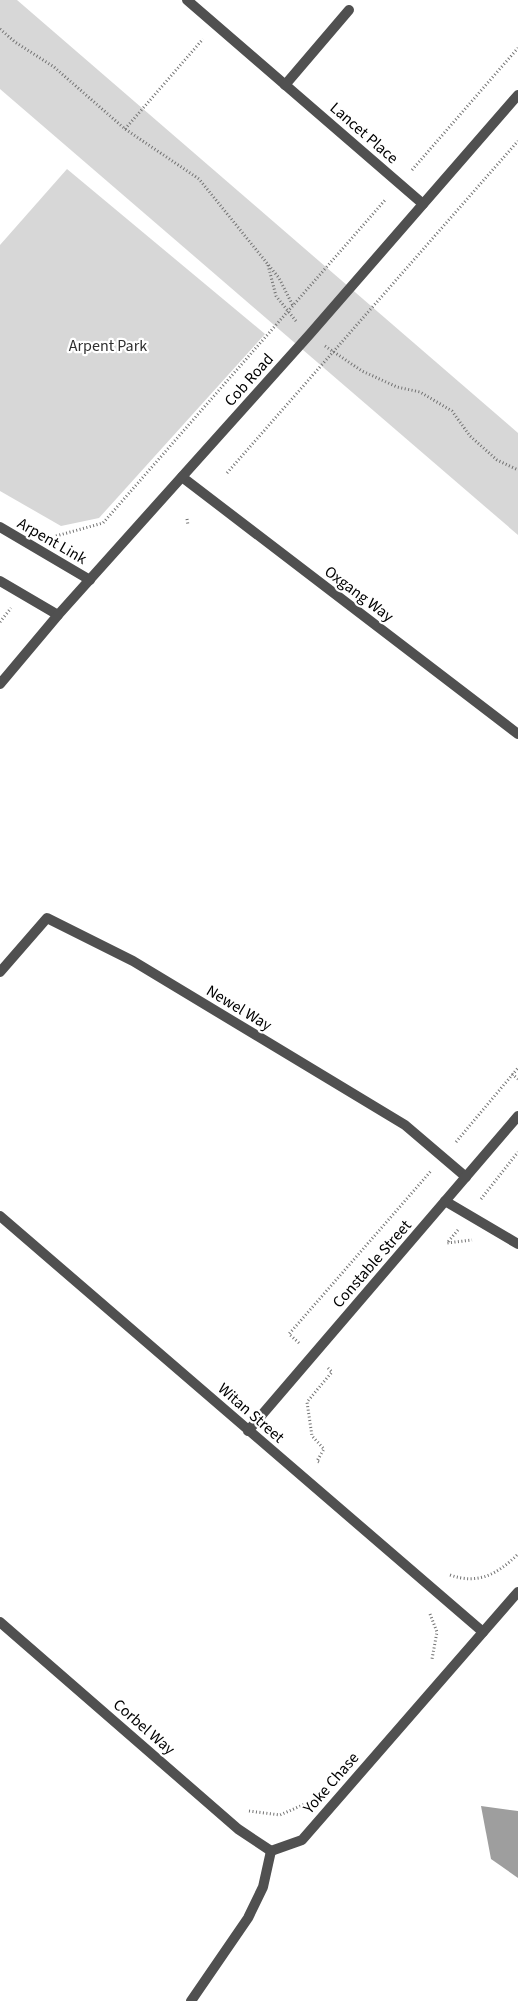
<svg xmlns="http://www.w3.org/2000/svg" width="518" height="2001" viewBox="0 0 518 2001" font-family="'Source Sans 3',sans-serif">
	<rect width="100%" height="100%" fill="#fff"/>
	<!-- green -->
	<g fill="#d7d7d7">
		<path d="M0 0H17L518 433V535L0 89Z"/>
		<path d="M67 169 265 334 99 518 61 526 0 491V245Z"/>
	</g>
	<!-- water -->
	<path fill="#9e9e9e" d="M481 1806 518 1811V1878L491 1859Z"/>
	<g fill="none" stroke-linecap="round" stroke-linejoin="round">
		<!-- path -->
		<g stroke="#727272" stroke-width="3" stroke-dasharray="1 2.5" stroke-linecap="butt">
			<path d="M0 29 15 42 54 67 125 129 199 179 279 278 293 306"/>
			<path d="M125 129 203 39"/>
			<path d="M412 170 518 48"/>
			<path d="M268 265 276 296 296 321"/>
			<path d="M325 346 362 371 397 387 420 392 452 411 470 436 497 460 518 470"/>
			<path d="M227 473 518 141"/>
			<path d="M187 519 188 525"/>
			<path d="M56 536 103 523 386 199"/>
			<path d="M0 622 11 608"/>
			<path d="M512 1074 518 1079"/>
			<path d="M456 1142 518 1068"/>
			<path d="M481 1199 518 1152"/>
			<path d="M458 1230 447 1243 472 1240"/>
			<path d="M299 1343 289 1334 431 1171"/>
			<path d="M319 1462 317 1461 324 1449 312 1436 307 1402 332 1372 328 1368"/>
			<path d="M450 1575C478 1585 498 1574 518 1554"/>
			<path d="M430 1614 437 1632 432 1659"/>
			<path d="M249 1811 280 1815 305 1804"/>
		</g>
		<!-- street -->
		<g stroke="#505050" stroke-width="10">
			<path d="M187 0 423 204"/>
			<path d="M285 85 349 10"/>
			<path d="M182 477 518 734"/>
			<path d="M0 527 90 580"/>
			<path d="M0 581 58 615"/>
			<path d="M0 684 58 615 310 334 518 95"/>
			<path d="M0 972 47 918 133 961 405 1125 466 1177"/>
			<path d="M445 1201 518 1244"/>
			<path d="M0 1216 483 1632"/>
			<path d="M248 1431 518 1116"/>
			<path d="M0 1622 238 1829 271 1851"/>
			<path d="M271 1851 302 1840 518 1592"/>
			<path d="M191 2001 248 1918 263 1887 271 1851"/>
		</g>
	</g>
	<g text-anchor="middle" dominant-baseline="central" stroke-width="4.5" stroke-linejoin="round" paint-order="stroke">
		<!-- street labels -->
		<g font-size="16" fill="#000" stroke="#fff">
			<text transform="translate(364 133) rotate(41)">Lancet Place</text>
			<text transform="translate(249 380) rotate(-48)">Cob Road</text>
			<text transform="translate(52 541) rotate(30)">Arpent Link</text>
			<text transform="translate(359 594) rotate(37)">Oxgang Way</text>
			<text transform="translate(239 1008) rotate(31)">Newel Way</text>
			<text transform="translate(372 1264) rotate(-49)">Constable Street</text>
			<text transform="translate(251 1413) rotate(41)">Witan Street</text>
			<text transform="translate(144 1727) rotate(41)">Corbel Way</text>
			<text transform="translate(331 1783) rotate(-49)">Yoke Chase</text>
		</g>
		<!-- park labels -->
		<g font-size="16" fill="#2e2e2e" stroke="#fff">
			<text x="108" y="346">Arpent Park</text>
		</g>
	</g>
</svg>
